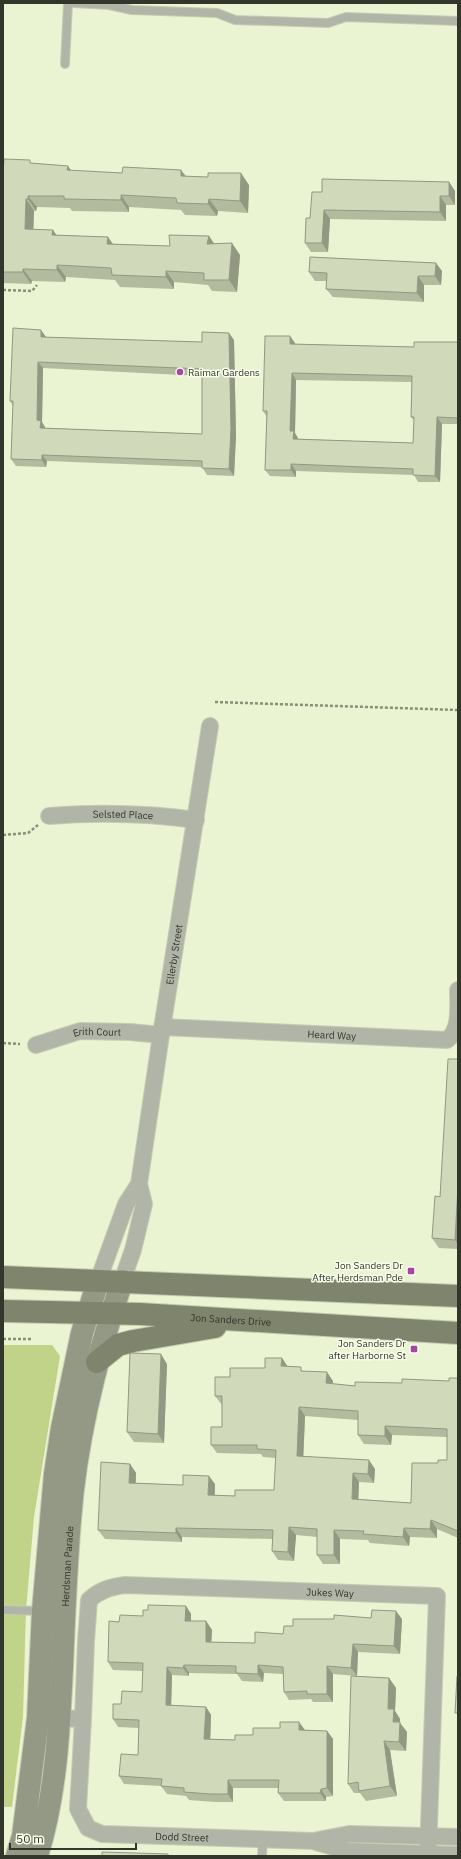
<svg xmlns="http://www.w3.org/2000/svg" width="461" height="1859" viewBox="0 0 461 1859" font-family="'IBM Plex Sans',sans-serif">
	<rect width="100%" height="100%" fill="#eaf3d2"/>
	<!-- green -->
	<path fill="#c1d389" d="M3 1345H52L60 1356 34 1517 26 1610 23 1717 12 1807H3Z"/>
	<g fill="none" stroke-linecap="round" stroke-linejoin="round">
		<defs>
			<g id="lane">
				<path d="M74 3 109 5 132 10 217 13 235 20 328 23 346 17 458 21"/>
				<path d="M65 64 68 3"/>
				<path d="M3 1610 42 1611"/>
				<path d="M262 1856 263 1839"/>
			</g>
			<g id="street">
				<path id="s1" d="M49 816C99 812 146 813 196 820"/>
				<path id="s2" d="M162 1027 447 1040C461 1030 458 1006 458 990"/>
				<path id="s3" d="M36 1045 80 1031 130 1032 161 1035"/>
				<path d="M98 1281 126 1204 139 1184"/>
				<path id="s4" d="M122 1281 133 1250 144 1204 139 1184 161 1035 210 726"/>
				<path id="s5" d="M48 1718 83 1719 78 1809 88 1828 102 1834 313 1841 349 1834 458 1837"/>
				<path id="s6" d="M83 1719 86 1641 89 1600C100 1590 110 1587 125 1585L437 1596 428 1854"/>
				<path d="M316 1842 348 1851 458 1855"/>
			</g>
			<g id="secondary">
				<path d="M17 1856 23 1836 38 1718 43 1611 55 1474 62 1428 82 1333 98 1281"/>
				<path id="s7" d="M37 1856C56 1795 59 1731 62 1668 64 1619 66 1569 70 1520 76 1439 96 1359 122 1281"/>
			</g>
			<g id="primary">
				<path d="M3 1277 458 1296"/>
				<path id="s8" d="M3 1311 140 1314 458 1333"/>
				<path d="M97 1362 118 1345 133 1341 215 1327"/>
			</g>
		</defs>
		<!-- lane casing -->
		<use href="#lane" stroke="#c5cdb0" stroke-width="10"/>
		<!-- street casing -->
		<use href="#street" stroke="#c5cdb0" stroke-width="18"/>
		<!-- secondary casing -->
		<use href="#secondary" stroke="#c5cdb0" stroke-width="24"/>
		<!-- primary casing -->
		<use href="#primary" stroke="#c5cdb0" stroke-width="24"/>
		<!-- path -->
		<g stroke="#898f79" stroke-width="2.5" stroke-dasharray="3 2" stroke-linecap="butt">
			<path d="M3 290 32 291 37 285"/>
			<path d="M215 702 458 710"/>
			<path d="M3 835 28 833 38 825"/>
			<path d="M3 1043 20 1044"/>
			<path d="M3 1339H32"/>
		</g>
		<!-- lane -->
		<use href="#lane" stroke="#b1b5a7" stroke-width="8"/>
		<!-- street -->
		<use href="#street" stroke="#b1b5a7" stroke-width="16"/>
		<!-- secondary -->
		<use href="#secondary" stroke="#949985" stroke-width="22"/>
		<!-- primary -->
		<use href="#primary" stroke="#7f856c" stroke-width="22"/>
	</g>
	<!-- wall -->
	<g fill="#b3bb9f" fill-rule="evenodd">
		<path d="M33 163 68 166 71 171 122 173 181 170 186 176 249 185 248 213 218 211 217 216 185 215 181 210 129 207V212L72 211 70 208 37 207 36 211H34L33 230H53L56 235 108 237 113 244 170 246 209 236 214 244 240 255 237 292 212 291 208 285 174 282V289L120 287 115 280 66 277 65 282 32 281 31 284 3 283V173Z"/>
		<path d="M449 182 455 191V205H446V221L330 219 328 252H311L305 243 310 218 322 192Z"/>
		<path d="M442 271 441 285H424V302L333 297 326 289 327 281H315L309 272Z"/>
		<path d="M46 337 202 342 234 340 236 436 234 476 207 475 202 467 47 461 46 467 16 466 11 459 13 406 10 401ZM43 368 202 376V434L45 428 42 422Z"/>
		<path d="M458 342V424H442L440 482H418L414 475 296 471V477L270 476 265 470 267 417 263 411 295 343V344L414 347ZM296 380 412 382 411 417 414 420 413 443 298 439 295 433Z"/>
		<path d="M458 1059V1249L439 1248 432 1238 440 1197Z"/>
		<path d="M282 1358 287 1366 303 1371 333 1381V1384L355 1386 402 1383 449 1381 458 1378V1538L437 1529V1538L410 1537 409 1546 370 1543 368 1540 340 1539V1564H323L317 1555V1537L296 1535 294 1561 278 1560 272 1551V1539L182 1537V1542L105 1539 98 1530 130 1464 136 1473V1483L183 1485 215 1484V1495L235 1496 274 1490 276 1458 263 1457 261 1454 217 1453 211 1445 222 1427V1405L215 1396 230 1377 265 1368ZM305 1416 358 1420V1435L364 1444 391 1445 392 1435 447 1437V1460L438 1463 411 1503 358 1499 359 1482 374 1483 375 1469 303 1457Z"/>
		<path d="M167 1364 164 1443 134 1442 127 1432Z"/>
		<path d="M186 1606 191 1614V1621H206L212 1630 211 1642 255 1643 283 1634 293 1626 334 1619 371 1618 402 1619 400 1654 358 1652 357 1676 333 1674V1702H313L311 1699 289 1700 284 1692 283 1674 264 1673 263 1682 242 1681 237 1674 189 1673V1676L172 1675 171 1705 206 1707 211 1715 210 1739 235 1740 253 1735 305 1730 327 1731 333 1739V1796L326 1797V1801H284L278 1793 279 1788H233V1802H215L189 1800 186 1796 167 1794 161 1786 124 1784 119 1776 138 1755 139 1728 118 1727 113 1719 121 1704 142 1692 143 1671 113 1670 108 1662 119 1622 143 1616 148 1610Z"/>
		<path d="M389 1678 396 1688 395 1711 400 1719V1723L407 1732 406 1751 390 1750 397 1796 366 1801 360 1793H354L348 1784Z"/>
	</g>
	<!-- shaded-wall -->
	<g fill="#929882">
		<path d="M68 166 76 178 67 170Z"/>
		<path d="M181 170 189 182 181 176Z"/>
		<path d="M241 173 249 185 248 213 240 201Z"/>
		<path d="M449 182 455 191V205L449 196Z"/>
		<path d="M121 195 129 207V212L121 200Z"/>
		<path d="M28 196 37 207 36 211 28 199Z"/>
		<path d="M440 196 446 205V221L440 212Z"/>
		<path d="M26 199 34 211 33 241 25 229Z"/>
		<path d="M209 199 218 211 217 216 208 204Z"/>
		<path d="M324 210 330 219 328 252 322 243Z"/>
		<path d="M53 230 61 242 52 235Z"/>
		<path d="M209 236 217 248 207 244Z"/>
		<path d="M108 237 116 249 107 244Z"/>
		<path d="M232 243 240 255 237 292 229 280Z"/>
		<path d="M436 263 442 271 441 285 435 276Z"/>
		<path d="M57 265 66 277 65 282 57 270Z"/>
		<path d="M23 269 32 281 31 284 23 272Z"/>
		<path d="M166 271 174 282V289L166 277Z"/>
		<path d="M418 276 424 285V302L417 293Z"/>
		<path d="M41 330 46 337H41Z"/>
		<path d="M229 333 234 340 236 436 234 476 229 469Z"/>
		<path d="M290 336 295 343V351L290 344Z"/>
		<path d="M38 362 43 368 42 422 45 427V435L40 428 37 420Z"/>
		<path d="M292 373 296 380 295 433 298 438V446L293 439 290 431Z"/>
		<path d="M437 417 442 424 440 482 435 476Z"/>
		<path d="M42 455 47 461 46 467 42 460Z"/>
		<path d="M291 464 296 471V477L291 470Z"/>
		<path d="M458 1186V1244L455 1240Z"/>
		<path d="M161 1354 167 1364 164 1443 158 1434Z"/>
		<path d="M282 1358 288 1367 281 1366Z"/>
		<path d="M327 1372 333 1381 332 1392 326 1383Z"/>
		<path d="M299 1407 305 1416 303 1465 297 1456Z"/>
		<path d="M385 1426 392 1435 391 1445 385 1436Z"/>
		<path d="M369 1460 375 1469 374 1483 368 1474Z"/>
		<path d="M130 1464 136 1473 135 1491 129 1483Z"/>
		<path d="M353 1473 359 1482 358 1508 352 1499Z"/>
		<path d="M209 1476 215 1484 214 1504 208 1495Z"/>
		<path d="M431 1520 437 1529V1538L430 1529Z"/>
		<path d="M289 1527 296 1535 294 1561 288 1552Z"/>
		<path d="M176 1528 182 1537V1542L176 1533Z"/>
		<path d="M404 1528 410 1537 409 1546 403 1537Z"/>
		<path d="M334 1530 340 1539V1564L334 1555Z"/>
		<path d="M186 1606 191 1614V1629L185 1621Z"/>
		<path d="M396 1611 402 1619 400 1654 394 1646Z"/>
		<path d="M206 1621 212 1630 211 1650 206 1642Z"/>
		<path d="M353 1644 358 1652 357 1676 351 1668Z"/>
		<path d="M184 1665 189 1673V1676L183 1668Z"/>
		<path d="M258 1665 264 1673 263 1682 258 1674Z"/>
		<path d="M327 1666 333 1674V1702L327 1694Z"/>
		<path d="M167 1667 172 1675 171 1713 166 1705Z"/>
		<path d="M389 1678 396 1688 395 1711 400 1719V1723L407 1732 406 1751 399 1742 388 1709Z"/>
		<path d="M206 1707 211 1715 210 1747 204 1739Z"/>
		<path d="M299 1722 305 1730H299Z"/>
		<path d="M327 1731 333 1739V1796L327 1788Z"/>
		<path d="M384 1741 390 1750 397 1796 390 1786Z"/>
		<path d="M228 1780 233 1788V1802L228 1794Z"/>
		<path d="M321 1789 326 1797V1801L320 1793Z"/>
	</g>
	<!-- building -->
	<g fill="#d0d9b9" stroke="#929882" fill-rule="evenodd">
		<path d="M4 159 30 160V163L68 166 67 170 122 173 123 167 181 170V176L208 177V173H241L240 201 209 199 208 204 177 203 176 198 121 195V200L64 199V196H28V199H26L25 229 53 230 52 235 108 237 107 244 170 246 169 235 209 236 207 244 232 243 229 280H204V273L166 271V277L112 275 111 268 57 265V270L23 269V272H3V173Z"/>
		<path d="M322 179 449 182V196H440V212L324 210 322 243H305L306 218H310L312 192H322Z"/>
		<path d="M310 257 436 263 435 276H418L417 293 326 289 327 273 309 272Z"/>
		<path d="M13 328 41 330V337L202 342V332L229 333 231 429 229 469 202 468V461L42 455V460L11 459 13 401H10ZM38 362 202 369V434L40 428 41 421 37 420Z"/>
		<path d="M265 336H290V344L414 347V342H458V418L437 417 435 476 413 475V469L291 464V470H265L267 411H263ZM292 373 412 376 411 417H414L413 443 293 439 294 431H290Z"/>
		<path d="M448 1059H458V1186L455 1240 432 1238 435 1196 440 1197Z"/>
		<path d="M130 1353 161 1354 158 1434 127 1432Z"/>
		<path d="M265 1358H282L281 1366 301 1367V1371L327 1372 326 1383 355 1386V1382L402 1383V1379L449 1381V1378H458V1531L431 1520 430 1529 404 1528 403 1537 363 1534 364 1531 334 1530V1555H317V1529L289 1527 288 1552 272 1551 273 1530 176 1528V1533L98 1530 101 1462 130 1464 129 1483 183 1485V1475L209 1476 208 1495 235 1496V1490H274L276 1450 257 1449V1445H211V1427H222V1396H215V1377H230V1368H265ZM299 1407 358 1411V1435L385 1436V1426L447 1429V1460H438V1463H412L411 1503 352 1499 353 1473 368 1474 369 1460 297 1456Z"/>
		<path d="M148 1605 186 1606 185 1621H206V1642L255 1643V1632L283 1634 284 1626H293V1619H334V1615L371 1618 372 1610 396 1611 394 1646 353 1644 351 1668 327 1666V1694H307V1691L284 1692 283 1667 258 1665V1674L236 1673V1666L184 1665 183 1668 167 1667 166 1705 206 1707 204 1739 235 1740V1735H253V1728H280V1722H299V1730L327 1731V1788L321 1789 320 1793H278L279 1780H228V1794H210L184 1792V1788L161 1786 162 1779 119 1776 121 1754 138 1755 139 1720 113 1719V1704H121L122 1691 142 1692 143 1663 108 1662 109 1621 119 1622 120 1615 143 1616V1610H148Z"/>
		<path d="M351 1676 389 1678 388 1709H394L393 1722H400L399 1742 384 1741 390 1786 359 1791 358 1782 348 1784Z"/>
		<path d="M457 1676H458V1713H455Z"/>
		<path d="M102 1852 168 1854V1856H102Z"/>
	</g>
	<!-- markers -->
	<g fill="#aa43a6" stroke="#f9feeb" stroke-width="1.5">
		<circle cx="180" cy="372" r="4"/>
		<rect x="407" y="1267" width="8" height="8" rx="2"/>
		<rect x="410" y="1345" width="8" height="8" rx="2"/>
	</g>
	<g text-anchor="middle" dominant-baseline="central" stroke-width="3" stroke-linejoin="round" paint-order="stroke">
		<!-- poi labels -->
		<g font-size="10" fill="#33362a" stroke="#f9feeb" text-anchor="end">
			<text x="188" y="372" text-anchor="start">Raimar Gardens</text>
			<text x="403" y="1265">Jon Sanders Dr<tspan x="403" dy="12">After Herdsman Pde</tspan></text>
			<text x="406" y="1343">Jon Sanders Dr<tspan x="406" dy="12">after Harborne St</tspan></text>
		</g>
		<!-- street labels -->
		<g font-size="10" fill="#33362a" stroke="#f9feeb">
			<text stroke="none"><textPath href="#s1" startOffset="74">Selsted Place</textPath></text>
			<text stroke="none"><textPath href="#s4" startOffset="333">Ellerby Street</textPath></text>
			<text stroke="none"><textPath href="#s3" startOffset="63">Erith Court</textPath></text>
			<text stroke="none"><textPath href="#s2" startOffset="170">Heard Way</textPath></text>
			<text stroke="none"><textPath href="#s8" startOffset="228">Jon Sanders Drive</textPath></text>
			<text stroke="none"><textPath href="#s7" startOffset="292">Herdsman Parade</textPath></text>
			<text stroke="none"><textPath href="#s6" startOffset="364">Jukes Way</textPath></text>
			<text stroke="none"><textPath href="#s5" startOffset="242">Dodd Street</textPath></text>
		</g>
	</g>
	<!-- border -->
	<rect width="461" height="1859" fill="none" stroke="#33362a" stroke-width="8"/>
	<!-- scale -->
	<path d="M10 1843v6h126v-6" fill="none" stroke="#33362a" stroke-width="2"/>
	<text x="16" y="1843" font-size="12" fill="#33362a" stroke="#f9feeb" stroke-width="3" paint-order="stroke">50 m</text>
</svg>
